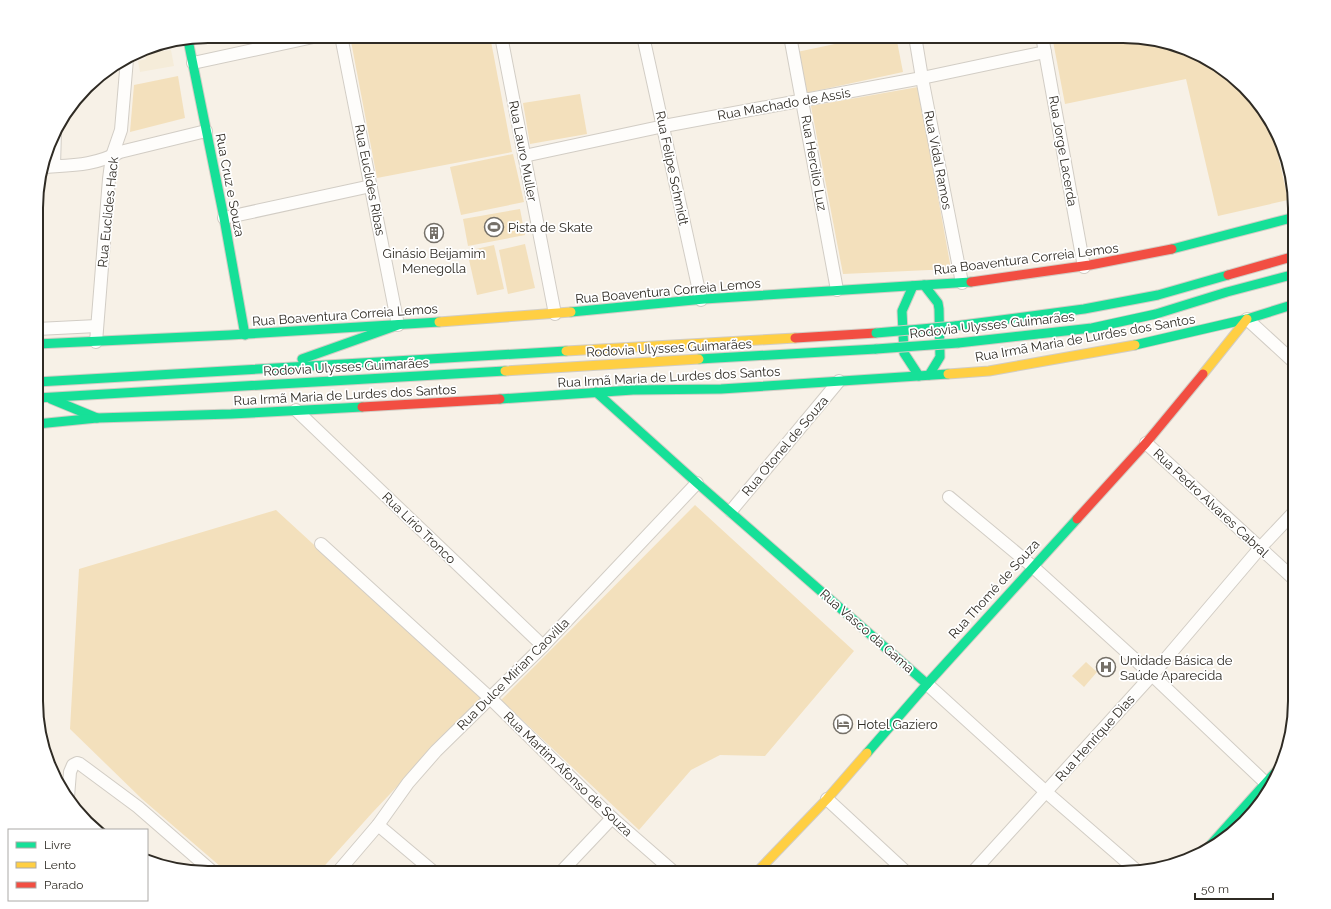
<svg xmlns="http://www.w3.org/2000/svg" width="1331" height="909" viewBox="0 0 1331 909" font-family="Raleway,sans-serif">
	<rect width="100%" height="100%" fill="#f7f1e7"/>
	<!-- built -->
	<path fill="#f5ecd9" d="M170 43 171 46 163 48V51L171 50 174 66 140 72 138 61 146 59 145 52H142L141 50Z"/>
	<!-- green -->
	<g fill="#f3e0bc">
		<path d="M350 36H490L512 152 377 178Z"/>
		<path d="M848 36H896L903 72 806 93 797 52 849 41Z"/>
		<path d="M1052 36H1134L1179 45 1228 71 1272 122 1271 123 1288 200 1218 216 1186 79 1065 104Z"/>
		<path d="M178 76 185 118 130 132 134 85Z"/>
		<path d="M918 87 951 269 843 274 811 106Z"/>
		<path d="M580 94 587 134 530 144 523 103Z"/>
		<path d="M513 154 524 202 461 215 450 167Z"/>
		<path d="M520 209 525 235 468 246 463 219Z"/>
		<path d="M525 244 535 288 508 294 499 250Z"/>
		<path d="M494 245 504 289 477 295 467 251Z"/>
		<path d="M695 505 854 651 765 756 720 755 691 770 639 830 501 700Z"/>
		<path d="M276 510 481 698 372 813 318 873H228L142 799 70 729 79 569Z"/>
		<path d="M1086 662 1097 672 1084 687 1072 676Z"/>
	</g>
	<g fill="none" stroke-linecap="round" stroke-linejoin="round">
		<defs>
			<g id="street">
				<path d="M341 36 398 325"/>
				<path d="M501 36 555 314"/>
				<path d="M643 36 701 300"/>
				<path d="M790 36 837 290"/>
				<path d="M915 36 922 78 962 283"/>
				<path d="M1042 36 1084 267"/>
				<path d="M193 63 318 36"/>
				<path d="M524 156 664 126 922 78 1045 52"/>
				<path d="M54 166 55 130"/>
				<path d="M43 167C71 165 94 166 120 152L206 131"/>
				<path d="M224 218 371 186"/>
				<path d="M1247 319 1295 363"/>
				<path d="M37 329 97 326"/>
				<path d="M96 342 109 179 112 156 121 130 127 59"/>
				<path d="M296 410 543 646"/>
				<path d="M1146 443 1295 580"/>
				<path d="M949 497 1032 566 1152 675 1270 787"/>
				<path d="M731 511 839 381"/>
				<path d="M321 544 490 698 612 818 675 873"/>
				<path d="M927 684 1046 792 1136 870"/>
				<path d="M68 797 70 772 73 765 77 763 80 764 138 807 214 873"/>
				<path d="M827 799 907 873"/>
				<path d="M378 825 435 873"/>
				<path d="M337 873 378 825 408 783 436 751 543 646 697 483"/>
				<path d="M560 873 612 818"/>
				<path d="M972 873 1152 675 1260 548 1295 511"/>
			</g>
			<g id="fast">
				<path d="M188 40 224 218 245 335"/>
				<path d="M1172 249 1295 217"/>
				<path d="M924 285 938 303 939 309 940 357 929 375"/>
				<path d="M913 286 902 311 904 353 919 376"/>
				<path d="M571 312 704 299 971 282"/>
				<path d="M955 326 1084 309 1158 295 1228 275"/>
				<path d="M958 343 1092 328 1156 314 1227 292 1295 274"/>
				<path d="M37 344 230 335 439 322"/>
				<path d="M1135 345 1247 319 1295 304"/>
				<path d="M302 359 398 325"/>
				<path d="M699 359 876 349"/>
				<path d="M37 382 566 351"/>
				<path d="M596 392 697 483 927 684"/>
				<path d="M37 398 505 371"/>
				<path d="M51 399 97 418"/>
				<path d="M500 399 633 390 721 389 948 374"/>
				<path d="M37 424 97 418 231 414 362 407"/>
				<path d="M867 753 927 684 1077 519"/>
				<path d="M1206 850 1281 766"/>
			</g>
			<g id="slow">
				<path d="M439 322 571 312"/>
				<path d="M566 351 795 338"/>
				<path d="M505 371 699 359"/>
				<path d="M948 374 989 371 1135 345"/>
				<path d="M1203 374 1247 319"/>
				<path d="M756 873 827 799 867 753"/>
			</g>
			<g id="jam">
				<path d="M1228 275 1295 256"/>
				<path d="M971 282 1090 265 1172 249"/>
				<path d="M795 338 876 333"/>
				<path d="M362 407 500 399"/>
				<path d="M1077 519 1146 443 1203 374"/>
			</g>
		</defs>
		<!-- street casing -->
		<use href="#street" stroke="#d2cdc5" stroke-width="14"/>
		<!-- fast casing -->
		<use href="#fast" stroke="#d2cdc5" stroke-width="11"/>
		<!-- slow casing -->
		<use href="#slow" stroke="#d2cdc5" stroke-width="11"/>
		<!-- jam casing -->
		<use href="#jam" stroke="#d2cdc5" stroke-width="11"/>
		<!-- street -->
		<use href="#street" stroke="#fefdfb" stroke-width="12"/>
		<!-- fast -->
		<use href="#fast" stroke="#16e098" stroke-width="9"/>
		<!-- slow -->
		<use href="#slow" stroke="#ffcf43" stroke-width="9"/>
		<!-- jam -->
		<use href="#jam" stroke="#f24e42" stroke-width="9"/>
		<defs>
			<g id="fast-bridge">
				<path d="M876 333 955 326"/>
				<path d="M876 349 958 343"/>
			</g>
		</defs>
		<!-- fast-bridge casing -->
		<use href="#fast-bridge" stroke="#d2cdc5" stroke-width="11" stroke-linecap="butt"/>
		<!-- fast-bridge -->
		<use href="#fast-bridge" stroke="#16e098" stroke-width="9"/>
	</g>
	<!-- icons -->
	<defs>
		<symbol id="stadium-ring" viewBox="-11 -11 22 22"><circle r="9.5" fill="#fff" stroke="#757068" stroke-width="1.5"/><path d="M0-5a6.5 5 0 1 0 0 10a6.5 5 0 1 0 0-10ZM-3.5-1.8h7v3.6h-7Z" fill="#757068"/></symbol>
		<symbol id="building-ring" viewBox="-11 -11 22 22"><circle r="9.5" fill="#fff" stroke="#757068" stroke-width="1.5"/><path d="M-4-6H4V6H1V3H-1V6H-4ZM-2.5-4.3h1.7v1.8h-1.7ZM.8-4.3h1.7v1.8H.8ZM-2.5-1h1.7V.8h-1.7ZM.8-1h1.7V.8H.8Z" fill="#757068"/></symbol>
		<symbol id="hospital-ring" viewBox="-11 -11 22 22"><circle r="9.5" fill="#fff" stroke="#757068" stroke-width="1.5"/><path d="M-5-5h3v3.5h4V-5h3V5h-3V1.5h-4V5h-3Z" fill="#757068"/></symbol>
		<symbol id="hotel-ring" viewBox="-11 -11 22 22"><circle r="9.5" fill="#fff" stroke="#757068" stroke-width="1.5"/><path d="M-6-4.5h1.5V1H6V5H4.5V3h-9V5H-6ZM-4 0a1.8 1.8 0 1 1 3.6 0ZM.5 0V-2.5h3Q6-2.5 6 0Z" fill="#757068"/></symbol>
	</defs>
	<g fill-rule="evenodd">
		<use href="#stadium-ring" x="483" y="216" width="22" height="22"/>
		<use href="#building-ring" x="423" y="222" width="22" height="22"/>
		<use href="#hospital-ring" x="1095" y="656" width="22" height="22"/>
		<use href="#hotel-ring" x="832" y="713" width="22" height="22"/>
	</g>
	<g text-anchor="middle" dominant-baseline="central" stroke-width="3.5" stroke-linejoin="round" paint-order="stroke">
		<!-- street labels -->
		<g font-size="13" fill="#2f2b24" stroke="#fff">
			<text transform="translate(784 104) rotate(-10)">Rua Machado de Assis</text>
			<text transform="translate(523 151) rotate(79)">Rua Lauro Muller</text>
			<text transform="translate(1063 151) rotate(80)">Rua Jorge Lacerda</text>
			<text transform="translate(938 160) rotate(79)">Rua Vidal Ramos</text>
			<text transform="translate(814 163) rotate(80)">Rua Hercilio Luz</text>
			<text transform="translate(672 168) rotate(78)">Rua Felipe Schmidt</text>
			<text transform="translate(370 180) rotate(79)">Rua Euclides Ribas</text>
			<text transform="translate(230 185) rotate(79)">Rua Cruz e Souza</text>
			<text transform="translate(108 212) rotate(-84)">Rua Euclides Hack</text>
			<text transform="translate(1026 259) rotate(-7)">Rua Boaventura Correia Lemos</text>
			<text transform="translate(668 291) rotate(-5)">Rua Boaventura Correia Lemos</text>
			<text transform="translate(345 315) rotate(-4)">Rua Boaventura Correia Lemos</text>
			<text transform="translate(992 325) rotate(-6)">Rodovia Ulysses Guimarães</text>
			<text transform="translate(1085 338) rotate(-10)">Rua Irmã Maria de Lurdes dos Santos</text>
			<text transform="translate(669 348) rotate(-3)">Rodovia Ulysses Guimarães</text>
			<text transform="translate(346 367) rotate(-3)">Rodovia Ulysses Guimarães</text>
			<text transform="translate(669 377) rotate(-3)">Rua Irmã Maria de Lurdes dos Santos</text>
			<text transform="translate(345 395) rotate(-3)">Rua Irmã Maria de Lurdes dos Santos</text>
			<text transform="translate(785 446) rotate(-50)">Rua Otonel de Souza</text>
			<text transform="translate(1211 503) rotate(43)">Rua Pedro Alvares Cabral</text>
			<text transform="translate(419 528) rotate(44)">Rua Lírio Tronco</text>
			<text transform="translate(994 589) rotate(-48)">Rua Thomé de Souza</text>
			<text transform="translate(867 631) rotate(41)">Rua Vasco da Gama</text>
			<text transform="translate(513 674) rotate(-45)">Rua Dulce Mirian Caovilla</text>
			<text transform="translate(1095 738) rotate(-48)">Rua Henrique Dias</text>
			<text transform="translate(568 774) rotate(44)">Rua Martim Afonso de Souza</text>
		</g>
		<!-- poi labels -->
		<g font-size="13" fill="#2f2b24" stroke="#fff" text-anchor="start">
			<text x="508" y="227">Pista de Skate</text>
			<text x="434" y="253" text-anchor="middle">Ginásio Beijamim<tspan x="434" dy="15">Menegolla</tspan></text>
			<text x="1120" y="660">Unidade Básica de<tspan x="1120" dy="15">Saúde Aparecida</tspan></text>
			<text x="857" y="724">Hotel Gaziero</text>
		</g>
	</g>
	<!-- crop -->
	<path d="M0 0H1331V909H0ZM208 43H1123A165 165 0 0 1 1288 208V701A165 165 0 0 1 1123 866H208A165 165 0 0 1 43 701V208A165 165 0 0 1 208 43Z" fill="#fff" fill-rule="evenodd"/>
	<path fill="none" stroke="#2f2b24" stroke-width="2" d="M208 43H1123A165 165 0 0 1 1288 208V701A165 165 0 0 1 1123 866H208A165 165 0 0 1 43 701V208A165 165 0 0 1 208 43Z"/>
	<!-- legend -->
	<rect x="8" y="829" width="140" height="72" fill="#ffffff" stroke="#acaaa7"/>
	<rect x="16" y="842" width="20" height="6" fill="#16e098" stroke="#acaaa7"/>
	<text x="44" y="849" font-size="12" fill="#2f2b24">Livre</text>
	<rect x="16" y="862" width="20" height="6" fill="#ffcf43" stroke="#acaaa7"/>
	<text x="44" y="869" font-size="12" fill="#2f2b24">Lento</text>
	<rect x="16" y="882" width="20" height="6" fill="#f24e42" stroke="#acaaa7"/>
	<text x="44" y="889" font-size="12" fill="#2f2b24">Parado</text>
	<!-- scale -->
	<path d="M1195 893v6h78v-6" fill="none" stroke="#2f2b24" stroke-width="2"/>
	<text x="1201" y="893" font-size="12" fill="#2f2b24" stroke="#ffffff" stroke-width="3" paint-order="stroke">50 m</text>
</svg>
